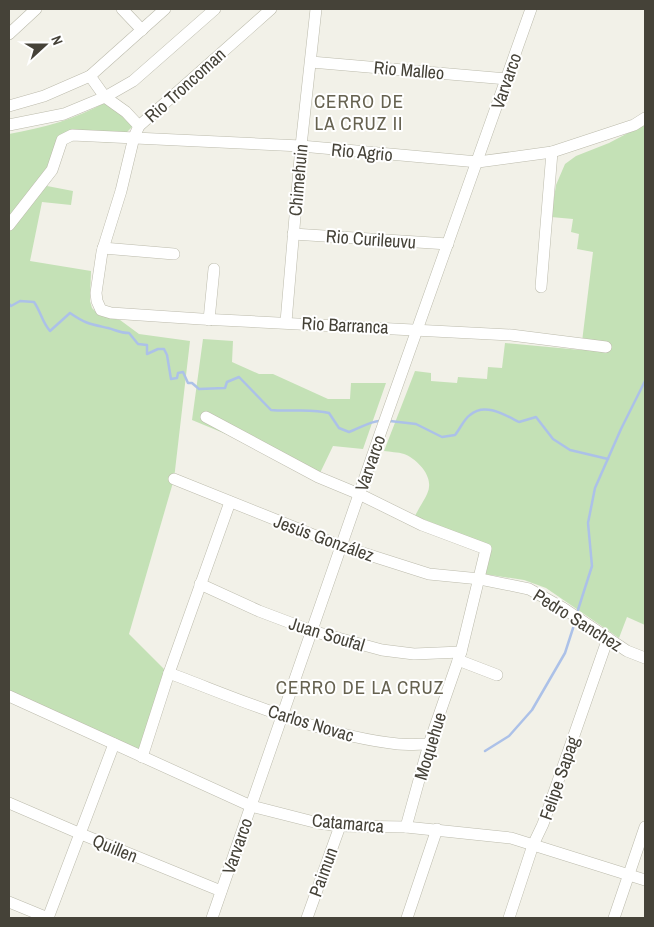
<svg xmlns="http://www.w3.org/2000/svg" width="654" height="927" viewBox="0 0 654 927" font-family="'Archivo Narrow',sans-serif">
	<rect width="100%" height="100%" fill="#f2f1e8"/>
	<!-- green -->
	<g fill="#c4e1b6">
		<path d="M106 102 133 126 116 143 75 140 64 145 47 186 73 191 71 205 42 202 30 261 91 271 90 301 92 308 97 313 103 316 120 320 139 334 190 341 174 479 129 634 166 671 140 753 9 692V134C43 128 76 119 106 102Z"/>
		<path d="M645 124V625L627 617 619 638 546 588 524 580 484 574 488 545 415 516C418 509 429 494 429 487 431 473 415 458 404 454 398 452 390 452 384 451L415 371 431 373V381L457 383 458 377 487 379 488 367 502 368 505 343 581 350 593 252 577 249 579 234 571 232 573 219 551 217 556 185 565 164 576 156 609 143Z"/>
		<path d="M203 339 233 341 232 362 259 374H273L328 399H350L351 383H386L363 449 333 446 320 473 192 420Z"/>
	</g>
	<g fill="none" stroke-linecap="round" stroke-linejoin="round">
		<!-- stream -->
		<g stroke="#acc1e8" stroke-width="2.5">
			<path d="M9 304 11 306 20 301 34 302C41 312 42 322 50 331L70 313C86 324 90 324 108 328 116 330 120 333 129 333L138 344 147 345V354L158 349H164L167 355 171 379 177 378 178 373 183 372 188 383H192L199 389 225 388 227 382 239 377 271 410C290 412 311 408 329 413L339 428 349 432C358 429 371 421 379 421"/>
			<path d="M390 421 416 424 442 437 455 435C460 429 464 419 470 415 485 402 505 415 519 422L536 417 553 439 570 450 608 459"/>
			<path d="M577 613 592 566 588 523 595 488 621 429 645 381"/>
			<path d="M485 751 509 736 532 710 565 653 575 622"/>
		</g>
		<defs>
			<g id="minor">
				<path d="M122 9 142 30"/>
				<path d="M271 9 139 126 134 137 121 191 102 252 96 293 97 301 101 310 111 313 201 319 511 335 606 347"/>
				<path d="M9 34 36 9"/>
				<path d="M311 62 507 79"/>
				<path d="M90 76 105 97 126 112 139 126"/>
				<path d="M9 106 44 96 90 76 165 9"/>
				<path d="M9 125 64 114 105 97 133 81 215 9"/>
				<path d="M9 225 52 170 62 140 72 135 301 146 478 162 552 152 634 125 645 118"/>
				<path d="M293 234 448 244"/>
				<path d="M103 248 174 254"/>
				<path d="M541 287 552 152"/>
				<path d="M209 320 214 269"/>
				<path d="M286 322 301 146 316 9"/>
				<path d="M206 417 318 477 359 494 422 525 486 549 461 652 429 744 406 827"/>
				<path d="M174 479 341 546 429 574 480 579 529 589 563 608 627 651 645 658"/>
				<path d="M200 584 259 611 312 631 382 650 414 654 461 652"/>
				<path d="M458 660 497 675"/>
				<path d="M169 673C241 700 322 736 398 744 408 745 419 744 429 744"/>
				<path d="M9 696 251 806 318 823 340 826 406 827 511 838 645 880"/>
				<path d="M142 757 169 673 230 502"/>
				<path d="M9 803 81 834 221 891"/>
				<path d="M9 902 48 918"/>
				<path d="M48 918 114 744"/>
				<path d="M212 918 380 434 531 9"/>
				<path d="M307 918 340 826"/>
				<path d="M407 918 437 829"/>
				<path d="M509 918 533 845 543 824 608 638"/>
				<path d="M614 918 645 827"/>
			</g>
		</defs>
		<!-- minor casing -->
		<use href="#minor" stroke="#bcbbac" stroke-width="12"/>
		<!-- minor -->
		<use href="#minor" stroke="#fff" stroke-width="11"/>
	</g>
	<g text-anchor="middle" dominant-baseline="central" stroke-width="4" stroke-linejoin="round" paint-order="stroke">
		<!-- street labels -->
		<g font-size="18" fill="#454238" stroke="#fff">
			<text transform="translate(409 70) rotate(5)">Rio Malleo</text>
			<text transform="translate(506 81) rotate(-71)">Varvarco</text>
			<text transform="translate(185 85) rotate(-42)">Rio Troncoman</text>
			<text transform="translate(362 152) rotate(5)">Rio Agrio</text>
			<text transform="translate(298 180) rotate(-85)">Chimehuin</text>
			<text transform="translate(371 239) rotate(4)">Rio Curileuvu</text>
			<text transform="translate(345 325) rotate(3)">Rio Barranca</text>
			<text transform="translate(370 463) rotate(-71)">Varvarco</text>
			<text transform="translate(324 538) rotate(20)">Jesús González</text>
			<text transform="translate(578 620) rotate(32)">Pedro Sanchez</text>
			<text transform="translate(327 634) rotate(17)">Juan Soufal</text>
			<text transform="translate(311 723) rotate(17)">Carlos Novac</text>
			<text transform="translate(430 746) rotate(-73)">Moquehue</text>
			<text transform="translate(559 778) rotate(-71)">Felipe Sapag</text>
			<text transform="translate(348 823) rotate(5)">Catamarca</text>
			<text transform="translate(237 846) rotate(-71)">Varvarco</text>
			<text transform="translate(115 848) rotate(22)">Quillen</text>
			<text transform="translate(323 872) rotate(-70)">Paimun</text>
		</g>
		<!-- neighbourhood labels -->
		<g font-size="19" letter-spacing="1" fill="#666250" stroke="#fff">
			<text x="359" y="101">CERRO DE<tspan x="359" dy="22">LA CRUZ II</tspan></text>
			<text x="360" y="687">CERRO DE LA CRUZ</text>
		</g>
	</g>
	<!-- border -->
	<rect width="654" height="927" fill="none" stroke="#454238" stroke-width="20"/>
	<!-- north arrow -->
	<g transform="translate(45 45) rotate(69)" stroke="#ffffff" stroke-width="4" paint-order="stroke">
	<path d="M0-4L9 19L0 12L-9 19Z" fill="#454238"/>
	<text y="-8" font-size="14" font-weight="bold" text-anchor="middle" fill="#454238">N</text>
	</g>
</svg>
